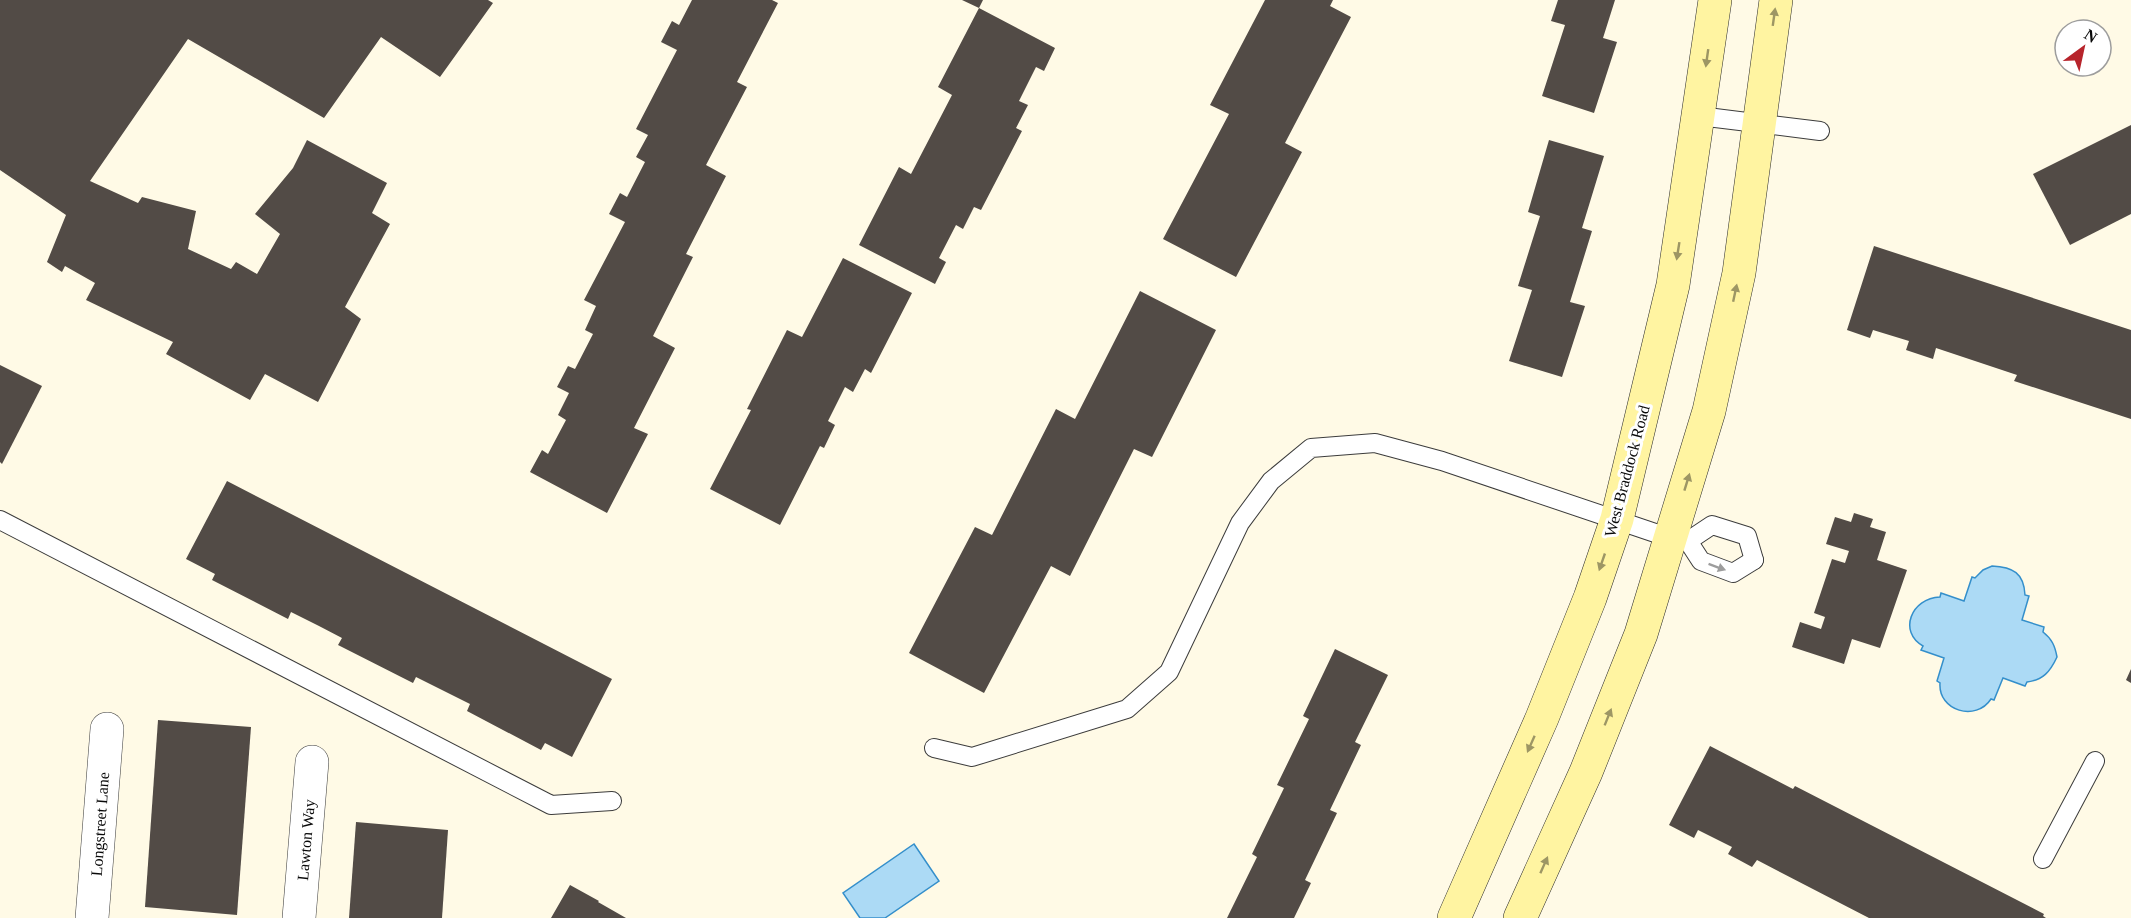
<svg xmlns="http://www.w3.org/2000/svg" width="2131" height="918" viewBox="0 0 2131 918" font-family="'Times New Roman',serif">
	<rect width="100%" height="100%" fill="#fffae6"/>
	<!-- water -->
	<g fill="#acdaf5" stroke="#348fcb" stroke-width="1.5">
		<path d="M1992 566C2013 567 2024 573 2025 595L2029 596 2022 620 2044 627 2043 632C2052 639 2055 646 2057 657 2050 672 2043 680 2027 682L2025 686 2003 678 1994 700 1991 699C1976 722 1938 711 1940 683L1937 681 1944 658 1921 650 1923 646C1898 632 1911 598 1940 597L1941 593 1964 601 1972 577 1975 578 1983 570Z"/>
		<path d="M914 844 939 881 885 918H860L843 893Z"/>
	</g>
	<!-- building -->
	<g fill="#524b46">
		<path d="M0 0H488L493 3 440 77 381 37 324 118 188 39 90 181 138 203 142 197 196 211 188 249 231 269 236 262 257 274 280 234 255 214 293 168 307 140 387 183 372 213 390 224 345 307 361 319 318 402 265 374 250 400 166 354 173 342 86 300 95 283 65 266 62 272 47 262 66 215 0 170Z"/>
		<path d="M692 0H772L778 3 737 82 747 87 706 165 726 176 686 254 693 257 653 336 675 348 634 428 648 434 607 513 530 472 542 450 548 454 566 420 558 415 569 393 557 387 568 366 575 369 593 334 585 330 596 306 584 300 625 222 609 214 620 193 627 197 645 162 636 157 648 135 636 129 677 50 661 42 672 21 679 25Z"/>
		<path d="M962 0H983L979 8Z"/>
		<path d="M1265 0H1333L1330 6 1351 17 1285 143 1302 152 1236 277 1163 239 1229 114 1210 105Z"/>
		<path d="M1558 0H1615L1603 38 1617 42 1594 113 1542 96 1565 25 1551 21Z"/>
		<path d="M979 8 1055 48 1044 71 1036 67 1019 101 1028 105 1016 128 1022 131 981 210 974 207 963 229 956 225 939 258 946 262 935 284 859 245 899 167 911 174 952 95 938 87Z"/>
		<path d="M2131 125V214L2070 245 2033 174Z"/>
		<path d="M1549 140 1604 156 1582 228 1592 231 1570 302 1585 306 1562 377 1509 361 1532 290 1518 286 1540 216 1528 212Z"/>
		<path d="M1874 246 2131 330V419L2014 381 2017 375 1936 348 1933 359 1906 350 1909 341 1873 330 1870 338 1847 330Z"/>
		<path d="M843 258 912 293 871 373 865 369 853 392 845 387 828 421 835 425 824 448 820 446 780 525 710 489 751 410 747 409 787 330 802 337Z"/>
		<path d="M1140 291 1216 330 1152 457 1134 449 1070 576 1051 566 984 693 909 653 975 527 992 535 1056 409 1075 419Z"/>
		<path d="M0 365 42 386 2 464 0 462Z"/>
		<path d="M227 481 612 679 572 757 545 743 541 750 467 711 470 704 416 677 413 683 338 645 342 638 319 626 291 612 288 619 212 580 215 574 186 559Z"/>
		<path d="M1854 513 1873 519 1870 527 1886 532 1877 560 1907 570 1880 648 1852 639 1844 664 1792 647 1800 622 1821 629 1825 617 1814 613 1832 559 1845 563 1849 551 1826 544 1835 517 1851 522Z"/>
		<path d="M1335 649 1388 675 1355 742 1361 745 1330 810 1337 813 1305 880 1311 883 1294 918H1227L1257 857 1252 854 1284 788 1277 785 1309 719 1303 716Z"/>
		<path d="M2131 669V683L2126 680Z"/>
		<path d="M158 720 251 727 237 915 145 907Z"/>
		<path d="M1710 746 1793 789 1795 786 2044 914 2043 916 2046 918H1869L1757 860 1752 867 1728 854 1732 847 1698 830 1694 838 1669 825Z"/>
		<path d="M356 822 448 830 442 918H349Z"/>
		<path d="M570 885 599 901 598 902 626 918H551Z"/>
	</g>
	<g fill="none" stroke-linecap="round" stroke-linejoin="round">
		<defs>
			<g id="lane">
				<path d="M1699 116 1820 131"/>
				<path d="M0 520 551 805 612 801"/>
				<path d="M1688 541 1701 561 1733 573 1754 560"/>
				<path d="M934 748 972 757 1127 709 1169 672 1240 523 1271 481 1311 448 1375 443 1442 461 1670 538 1688 541 1712 525 1747 536 1754 560"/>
				<path d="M2043 859 2095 761"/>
			</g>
			<g id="street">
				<path d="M92 918 107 729"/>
				<path d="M299 918 312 762"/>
			</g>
			<g id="secondary">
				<path d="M1454 918 1542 718 1590 598 1617 519 1673 285 1715 0"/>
				<path d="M1520 918 1586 772 1641 634 1709 411 1739 273 1776 0"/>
			</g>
		</defs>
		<!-- lane casing -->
		<use href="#lane" stroke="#3c3c3c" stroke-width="20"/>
		<!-- street casing -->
		<use href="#street" stroke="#3c3c3c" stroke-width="34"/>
		<!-- secondary casing -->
		<use href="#secondary" stroke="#2b2b2b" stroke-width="34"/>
		<!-- lane -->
		<use href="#lane" stroke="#fff" stroke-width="18"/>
		<!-- street -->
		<use href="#street" stroke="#fff" stroke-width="33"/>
		<!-- secondary -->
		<use href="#secondary" stroke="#fff4a1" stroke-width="33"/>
	</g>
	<!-- one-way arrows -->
	<defs><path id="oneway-solid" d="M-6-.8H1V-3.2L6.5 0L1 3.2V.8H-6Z" transform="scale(1.5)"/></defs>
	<g fill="#9d9664">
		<use href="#oneway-solid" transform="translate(1774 17) rotate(-82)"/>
		<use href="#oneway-solid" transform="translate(1707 58) rotate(98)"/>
		<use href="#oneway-solid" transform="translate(1678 251) rotate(99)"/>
		<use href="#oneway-solid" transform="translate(1735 293) rotate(-78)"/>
		<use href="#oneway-solid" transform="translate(1687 482) rotate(-73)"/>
		<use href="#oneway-solid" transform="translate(1602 562) rotate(109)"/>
		<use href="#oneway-solid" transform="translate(1608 717) rotate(-68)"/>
		<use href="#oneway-solid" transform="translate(1531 744) rotate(114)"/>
		<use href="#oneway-solid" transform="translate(1544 865) rotate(-66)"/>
	</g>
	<use fill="#9d9d9d" href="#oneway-solid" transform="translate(1717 567) rotate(20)"/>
	<g text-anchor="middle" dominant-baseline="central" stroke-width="6" stroke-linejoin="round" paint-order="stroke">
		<!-- street labels -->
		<g font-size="16" fill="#090909" stroke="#fff">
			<text transform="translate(1627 471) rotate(-75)">West Braddock Road</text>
			<text transform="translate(100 824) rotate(-86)">Longstreet Lane</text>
			<text transform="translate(306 840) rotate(-85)">Lawton Way</text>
		</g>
	</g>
	<!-- north arrow -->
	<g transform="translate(2083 48) rotate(33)"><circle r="28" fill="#ffffff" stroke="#9d9d9d" stroke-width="1.5"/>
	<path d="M0-4.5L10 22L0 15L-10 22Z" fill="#b7242b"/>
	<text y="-9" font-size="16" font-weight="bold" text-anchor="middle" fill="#090909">N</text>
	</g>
</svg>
